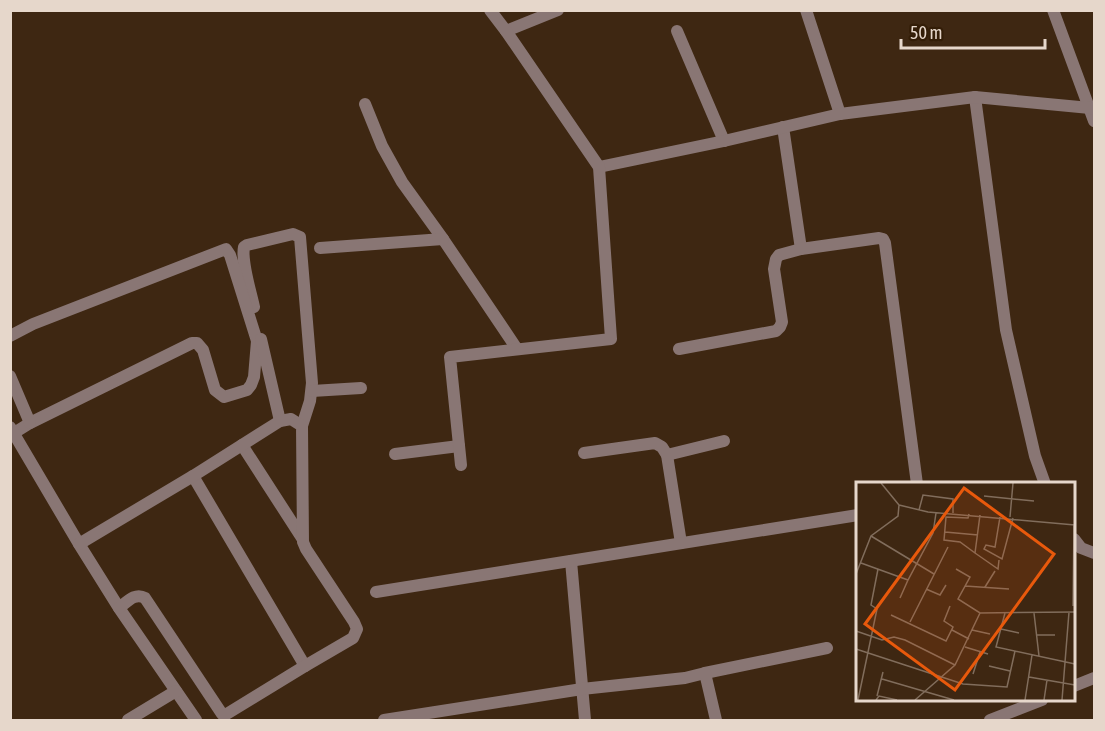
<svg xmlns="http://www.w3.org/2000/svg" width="1105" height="731" viewBox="0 0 1105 731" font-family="'Asap Condensed',sans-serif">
	<rect width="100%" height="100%" fill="#3e2712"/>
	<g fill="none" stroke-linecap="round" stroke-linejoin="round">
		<!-- street -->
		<g stroke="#897674" stroke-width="12">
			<path d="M806 10 840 114"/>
			<path d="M1053 10 1094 121"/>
			<path d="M506 31 558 10"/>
			<path d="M677 31 724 141"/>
			<path d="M975 97 1006 330 1035 456 1045 484"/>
			<path d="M365 104 382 146 402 182 443 239 517 349"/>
			<path d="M783 127 801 249"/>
			<path d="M599 167 724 141 840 114 975 97 1090 108 1094 109"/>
			<path d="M320 248 443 239"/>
			<path d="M254 307C251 292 241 262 244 247L247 245 293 234 300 237 312 383 310 401 302 426"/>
			<path d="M10 336 33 324 226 249 230 255 257 341 254 377 251 385 247 390 224 397 215 390 203 350 197 343H192L30 423 14 433"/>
			<path d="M261 339 280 421"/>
			<path d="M679 349 776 331 780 327 782 322 774 269 776 259 779 255 801 249 879 238 883 239 885 243 917 484"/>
			<path d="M10 376 30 423"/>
			<path d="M312 391 361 388"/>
			<path d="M10 427 79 544 119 608 196 720"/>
			<path d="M242 445 302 538"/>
			<path d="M584 453 655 443 662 447 667 455 681 543"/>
			<path d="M395 454 459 446"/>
			<path d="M667 455 724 441"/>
			<path d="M461 465 450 357 611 339 599 167 506 31 490 10"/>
			<path d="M193 476 305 666"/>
			<path d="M1074 539 1081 548 1094 553"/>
			<path d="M79 544 193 476 280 421 291 419 302 426 303 542 306 549 354 622 357 629 353 638 305 666 225 715 222 714 145 598C135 592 127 602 119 608"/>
			<path d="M571 561 585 720"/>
			<path d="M376 592 858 515"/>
			<path d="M705 673 827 648"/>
			<path d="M1074 686 1094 678"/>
			<path d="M128 720 176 691"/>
			<path d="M384 720 582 689 685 678 705 673 716 720"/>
			<path d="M990 720 1042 700"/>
		</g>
	</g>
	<!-- overview -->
	<g transform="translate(856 482)">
		<rect width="219" height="219" fill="#3e2712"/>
		<path fill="none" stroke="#816d5c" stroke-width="1.5" d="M128 14 178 19M43 23 72 30 219 43M63 28 67 13 97 17V31M113 32 112 36 90 35 88 58 104 60 119 71 124 33M144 35 139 65 130 63 128 67 146 77 157 36M154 35 157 1M89 50 122 53M15 54 78 92M119 71 142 87 143 78M5 81 52 98 77 51 80 31M100 87 114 95 102 117 124 131 219 130M0 92 15 54 42 34 43 23 25 1M109 104 153 107M129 105 139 89M70 107 84 113 90 103M44 116 52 98M217 124 218 43M149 131 140 165 219 182M178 131 183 174M35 133 90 159 97 145 88 139 94 124M54 140 92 65M145 147 163 151M96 148 113 157M116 148 134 152M0 149 26 158 38 155 49 158 99 183M180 153H199M109 165 132 172M0 167 107 202 151 205 159 169M133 184 154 189M117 192 124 170M173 195 219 203M26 197 98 218M21 214 27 190M2 218 21 127 15 123 22 87M20 218 23 214 41 218M59 218 99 183 124 131M169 218 176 173M188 218 191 198M206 218 213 130"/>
		<path fill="#e8590c" fill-opacity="0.15" stroke="#e8590c" stroke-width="3" d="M108 6 198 72 99 208 9 142Z"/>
		<rect width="219" height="219" fill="none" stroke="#e6d7cb" stroke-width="3"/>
	</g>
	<!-- border -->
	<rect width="1105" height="731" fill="none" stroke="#e6d7cb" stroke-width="24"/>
	<!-- scale -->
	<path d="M901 39v9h144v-9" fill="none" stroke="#e6d7cb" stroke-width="3"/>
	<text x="910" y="39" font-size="18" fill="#e6d7cb" stroke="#331d07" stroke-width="4.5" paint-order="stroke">50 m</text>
</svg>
